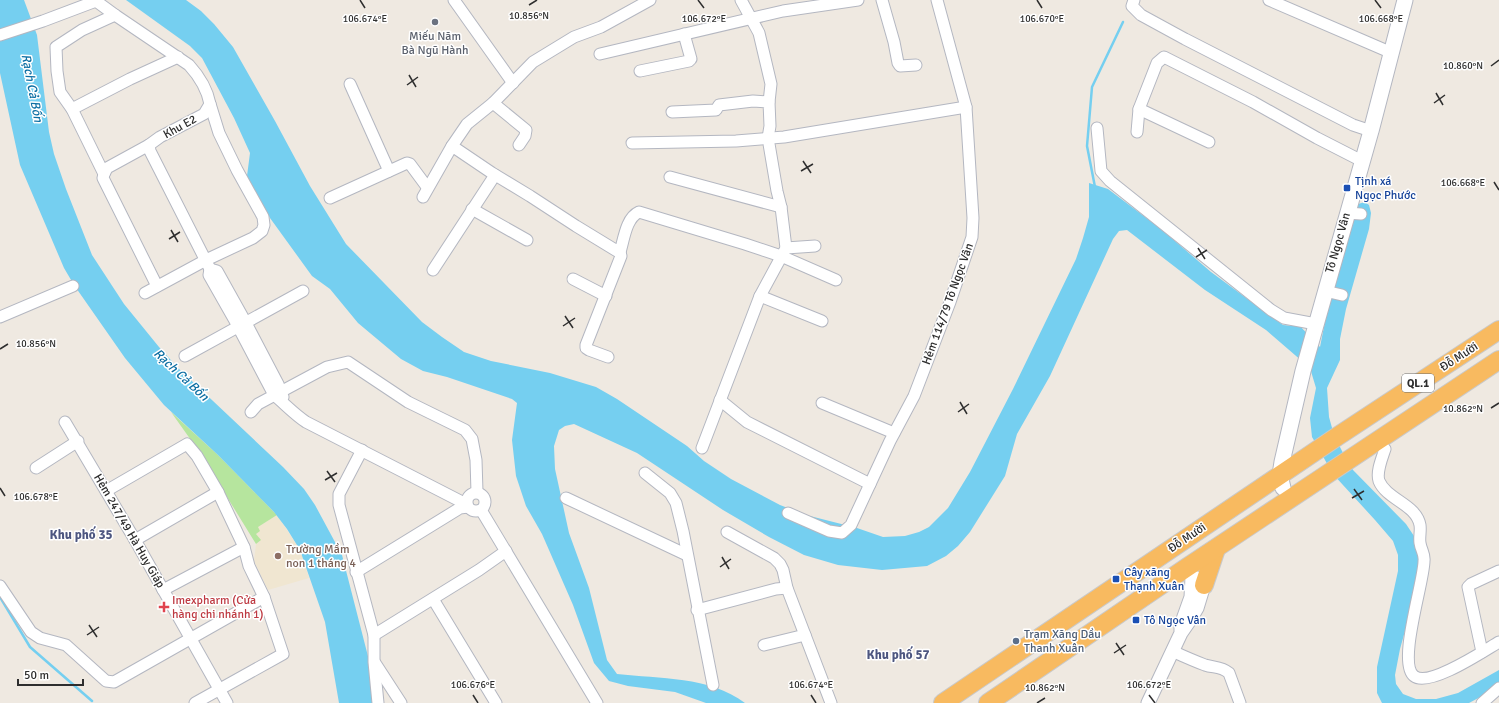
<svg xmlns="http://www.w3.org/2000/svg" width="1499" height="703" viewBox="0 0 1499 703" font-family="Signika,sans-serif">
	<rect width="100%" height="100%" fill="#efe9e1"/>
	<!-- education -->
	<path fill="#f0e6d1" d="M277 515 300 550 309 578 268 590 254 561 256 544 260 541 256 534 258 527Z"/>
	<!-- green -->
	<path fill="#b6e59e" d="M171 412 218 455 277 515 258 527 260 531 256 534 261 540 256 544 198 450Z"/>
	<!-- water -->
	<g fill="#75cff0">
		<path d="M0 0H24L37 35 49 132 54 154 66 189 92 255 124 304 159 347 178 368 283 467 304 489 315 505 342 555 371 668 374 703H339L325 622 300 550 287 529 274 512 218 455 164 405 125 358 74 285 64 268 20 165 0 73Z"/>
		<path d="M126 0H186L201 11 214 24 233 47 275 121 310 186 346 244 422 322 442 337 464 352 491 361 550 373 596 387 617 399 687 446 704 461 731 479 780 505 806 515 857 528 883 537 905 536 919 532 929 527 948 508 970 472 1013 389 1076 259 1083 238 1089 217V183L1108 189 1161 229 1211 272 1283 325 1293 326 1298 324 1320 347 1334 276 1358 204 1365 202 1369 205 1371 213 1369 229 1346 309 1340 339V360L1327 388 1329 417 1334 435 1343 453 1353 470 1406 524 1418 542 1423 567 1400 649 1395 675 1396 684 1403 694 1416 699H1436L1458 693 1499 670V687L1469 703H1382L1377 693V667L1398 571V555L1393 541 1375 520 1332 473 1318 447 1312 437 1310 418 1316 388 1310 368 1266 330 1205 290 1127 230 1119 231 1113 239 1050 376 1017 434 1005 476 970 532 958 546 946 556 927 566 882 570 838 565 804 555 769 537 723 510 637 453 574 424 565 426 559 430 554 446 555 469 569 533 589 588 607 660 617 674C660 679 709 676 745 703H706L675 692 628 686 609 681 594 663 573 605 542 534 526 506 516 476 512 440 517 403 512 399 447 377 423 371 401 359 358 323 330 289 312 276 270 218 247 176 250 153 234 118 202 58 190 46Z"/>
	</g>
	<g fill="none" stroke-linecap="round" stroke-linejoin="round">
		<!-- stream -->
		<g stroke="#75cff0" stroke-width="2.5">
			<path d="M1095 187 1087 146 1092 87 1123 22"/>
			<path d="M0 597 30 647 92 701"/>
		</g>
		<defs>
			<g id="minor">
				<path d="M454 0 513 83"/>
				<path d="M741 0 759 33 771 84 769 102"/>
				<path d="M882 0 894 42 898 63 900 66 916 65"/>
				<path d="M1134 0 1132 6 1141 15 1185 39 1353 125 1371 131"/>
				<path d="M1269 0 1392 53"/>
				<path d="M0 35 43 21 96 1 115 15 189 65C199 76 207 88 210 104L204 114 160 137 149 145 150 151 210 269"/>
				<path d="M600 54 783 11 858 0"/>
				<path d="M640 71 689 61 691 59 684 34"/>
				<path d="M350 84 389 171"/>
				<path d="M493 103 526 130 525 136 519 145"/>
				<path d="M72 109 130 79 178 57"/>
				<path d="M1139 109 1209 142"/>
				<path d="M672 112 716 110 719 105 753 101 769 102 770 126 768 138 777 191 781 207 786 248 760 296 702 448"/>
				<path d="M1097 128 1101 171 1110 181 1271 310 1284 318 1316 324"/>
				<path d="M1137 132 1139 109 1157 63 1164 57 1253 102 1317 138 1362 161"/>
				<path d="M632 143 736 141 784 137 966 107"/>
				<path d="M149 145 107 168 104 174 103 178 157 286"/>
				<path d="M452 146 492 173 530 196 576 226 617 251 620 252C624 239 626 218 639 212L745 244 781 256 836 280"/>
				<path d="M104 174 72 109 60 92 57 71 56 47 82 30 115 15"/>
				<path d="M670 177 781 207"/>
				<path d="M423 197 452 146 467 124 493 103 533 62 574 37 601 27 650 0"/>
				<path d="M330 198 407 163 410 164 427 187"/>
				<path d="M472 209 527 240"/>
				<path d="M1347 213 1361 214"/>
				<path d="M786 248 815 246"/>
				<path d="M210 269 209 275 234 319 274 395C285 404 294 414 306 422L466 504"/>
				<path d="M210 269 217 271 246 323 278 384 283 397"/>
				<path d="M433 270 495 175"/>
				<path d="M573 279 606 296"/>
				<path d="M1325 291 1342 295"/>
				<path d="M145 293 206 260 253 238 262 231 264 225 263 217 237 170 219 133 210 104"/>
				<path d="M760 296 822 321"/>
				<path d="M0 317 73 286"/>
				<path d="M185 356 303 291"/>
				<path d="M608 357 589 350 586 348V345L621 256 620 252"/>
				<path d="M720 400 747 422 870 484"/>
				<path d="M822 403 894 433"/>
				<path d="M251 412 258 404 327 367 348 362 408 402 465 430 472 439 476 460 477 492"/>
				<path d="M65 422 135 540 227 703"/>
				<path d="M1385 449C1382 458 1376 472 1379 481 1387 500 1416 504 1420 525 1421 531 1419 537 1420 543 1421 550 1425 554 1424 561 1424 582 1397 663 1414 676 1429 688 1485 650 1499 642"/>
				<path d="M362 450 339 494V505L374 635V662L378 703"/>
				<path d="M36 468 78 441"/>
				<path d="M645 473 670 493 676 503 683 531 713 685"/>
				<path d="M106 491 187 444 197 456 218 492 244 547 249 566 264 597 283 654 195 703"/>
				<circle cx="476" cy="502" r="9"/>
				<path d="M566 498 687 555"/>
				<path d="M481 510 597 703"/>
				<path d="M788 513 829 531 842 533 851 525 890 441 914 396 950 302 972 237 973 218 966 107 937 0"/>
				<path d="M727 532 774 558 780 564 783 570 787 588 831 703"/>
				<path d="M135 540 218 492"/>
				<path d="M356 572 460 508 468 507"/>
				<path d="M0 586 31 632 40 638 66 645 106 681 114 682 264 597"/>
				<path d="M163 590 244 547"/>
				<path d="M433 599 496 703"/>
				<path d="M697 610 776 589 787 588"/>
				<path d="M374 635 479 570 506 551"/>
				<path d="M764 645 805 635"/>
				<path d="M1172 651C1183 656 1194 661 1205 665 1214 668 1221 666 1229 673L1240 703"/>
				<path d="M1482 652 1468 587 1471 584 1499 571"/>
				<path d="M375 663 401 703"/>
				<path d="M1482 703 1499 688"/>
			</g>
			<path id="tertiary" d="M1148 703 1181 633 1190 620 1197 608 1204 585 1197 578 1192 577 1191 597 1181 625V633"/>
			<path id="secondary" d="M1283 488 1280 475 1282 462 1303 371 1371 131 1405 0"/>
			<g id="trunk">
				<path d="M1204 585 1216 549"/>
				<path d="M943 703 1338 436 1499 330"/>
				<path d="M988 703 1186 568 1499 360"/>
			</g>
		</defs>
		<!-- minor casing -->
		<use href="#minor" stroke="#b4b7c1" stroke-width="13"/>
		<!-- tertiary casing -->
		<use href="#tertiary" stroke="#b4b7c1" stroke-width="15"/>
		<!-- secondary casing -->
		<use href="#secondary" stroke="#b4b7c1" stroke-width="17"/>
		<!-- trunk casing -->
		<use href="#trunk" stroke="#c9c9c9" stroke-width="20"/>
		<!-- minor -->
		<use href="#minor" stroke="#fff" stroke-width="11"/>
		<!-- tertiary -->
		<use href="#tertiary" stroke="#fff" stroke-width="13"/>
		<!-- secondary -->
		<use href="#secondary" stroke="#fff" stroke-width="15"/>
		<!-- trunk -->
		<use href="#trunk" stroke="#f8ba60" stroke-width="18"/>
	</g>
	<!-- ticks -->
	<path fill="none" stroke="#2e2e2e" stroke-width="1.5" d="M360 0 365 8M698 0 704 8M1037 0 1042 8M1375 0 1381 8M529 5 537 0M1491 66 1499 60M409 75 416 87M407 85 418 77M1436 93 1443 105M1434 103 1445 95M803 161 811 173M801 171 813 164M1494 182 1499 190M171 230 178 242M169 239 180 232M1198 248 1205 259M1196 257 1207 250M565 316 573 328M563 326 575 318M0 349 8 344M960 402 967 414M1491 408 1499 403M958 412 969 404M327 471 335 482M325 480 337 473M0 488 5 496M1354 489 1362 500M1352 498 1364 491M722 557 729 569M720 567 731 559M89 625 97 637M87 635 99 627M1116 643 1124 655M1114 653 1126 645M473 695 478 703M811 695 816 703M1149 695 1155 703M1037 703 1045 698"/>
	<!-- markers -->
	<circle fill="#6b7280" stroke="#fff" stroke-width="1.5" cx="435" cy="22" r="4"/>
	<g fill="#1a4fb4" stroke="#fff" stroke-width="1.5">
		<rect x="1343" y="184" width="8" height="8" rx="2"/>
		<rect x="1112" y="575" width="8" height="8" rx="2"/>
		<rect x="1132" y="616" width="8" height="8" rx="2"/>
	</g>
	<circle fill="#8d6e63" stroke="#fff" stroke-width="1.5" cx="278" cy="556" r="4"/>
	<path fill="#e0444e" stroke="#fff" stroke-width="1.5" d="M162 601h4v4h4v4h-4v4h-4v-4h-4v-4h4z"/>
	<circle fill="#5c6f8a" stroke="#fff" stroke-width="1.5" cx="1016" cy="641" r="4"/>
	<g text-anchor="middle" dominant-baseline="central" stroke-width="3" stroke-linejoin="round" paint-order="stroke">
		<!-- shield labels -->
		<rect fill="#fff" stroke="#6d6d6d" stroke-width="1" x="1402" y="374" width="32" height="18" rx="3"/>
		<g font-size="11" font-weight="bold" fill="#2e2e2e">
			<text x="1418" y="383">QL.1</text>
		</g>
		<!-- worship labels -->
		<g font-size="12" fill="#5b616d" stroke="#fff">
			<text x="435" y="36">Miếu Năm<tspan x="435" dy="14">Bà Ngũ Hành</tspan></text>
		</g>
		<!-- street labels -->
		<g font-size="12" fill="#2e2e2e" stroke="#fff">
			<text transform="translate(180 127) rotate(-29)">Khu E2</text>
			<text transform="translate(1338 243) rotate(-74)">Tô Ngọc Vân</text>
			<text transform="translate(948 304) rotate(-70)">Hẻm 114/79 Tô Ngọc Vân</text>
			<text transform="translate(1459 357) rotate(-33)">Đỗ Mười</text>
			<text transform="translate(129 531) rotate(60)">Hẻm 247/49 Hà Huy Giáp</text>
			<text transform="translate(1187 538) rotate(-34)">Đỗ Mười</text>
		</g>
		<!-- transit labels -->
		<g font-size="12" fill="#164399" stroke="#fff" text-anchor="start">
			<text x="1355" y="181">Tịnh xá<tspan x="1355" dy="14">Ngọc Phước</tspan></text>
			<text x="1124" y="572">Cây xăng<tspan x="1124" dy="14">Thạnh Xuân</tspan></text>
			<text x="1144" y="620">Tô Ngọc Vân</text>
		</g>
		<!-- education labels -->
		<g font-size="12" fill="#785e54" stroke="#fff" text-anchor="start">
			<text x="286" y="549">Trường Mầm<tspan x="286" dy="14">non 1 tháng 4</tspan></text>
		</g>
		<!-- health labels -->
		<g font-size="12" fill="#be3a42" stroke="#fff" text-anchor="start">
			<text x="172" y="600">Imexpharm (Cửa<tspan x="172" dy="14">hàng chi nhánh 1)</tspan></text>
		</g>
		<!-- service labels -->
		<g font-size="12" fill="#4e5e75" stroke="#fff" text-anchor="start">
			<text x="1024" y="634">Trạm Xăng Dầu<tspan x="1024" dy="14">Thanh Xuân</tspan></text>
		</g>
		<!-- water labels -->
		<g font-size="13" font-style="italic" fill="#0d6fa3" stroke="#fff">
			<text transform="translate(32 88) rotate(79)">Rạch Cả Bốn</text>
			<text transform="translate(181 375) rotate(43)">Rạch Cả Bốn</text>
		</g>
		<!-- neighbourhood labels -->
		<g font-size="13" font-weight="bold" fill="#4d5680" stroke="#fff">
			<text x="81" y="535">Khu phố 35</text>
			<text x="898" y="655">Khu phố 57</text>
		</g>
	</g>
	<g font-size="10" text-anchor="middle" fill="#2e2e2e" stroke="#fff" stroke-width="3" stroke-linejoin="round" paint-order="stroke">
		<text x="529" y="19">10.856°N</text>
		<text x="365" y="22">106.674°E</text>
		<text x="704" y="22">106.672°E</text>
		<text x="1042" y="22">106.670°E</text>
		<text x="1381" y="22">106.668°E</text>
		<text x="1463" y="69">10.860°N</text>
		<text x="1463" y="186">106.668°E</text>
		<text x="36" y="347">10.856°N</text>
		<text x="1463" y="412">10.862°N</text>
		<text x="36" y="500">106.678°E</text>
		<text x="473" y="688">106.676°E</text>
		<text x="811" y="688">106.674°E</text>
		<text x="1149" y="688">106.672°E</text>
		<text x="1045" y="691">10.862°N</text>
	</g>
	<!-- scale -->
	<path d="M18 679v6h65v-6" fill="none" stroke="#2e2e2e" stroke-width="2"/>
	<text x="24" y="679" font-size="12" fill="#2e2e2e" stroke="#ffffff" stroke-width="3" paint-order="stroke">50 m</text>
</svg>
